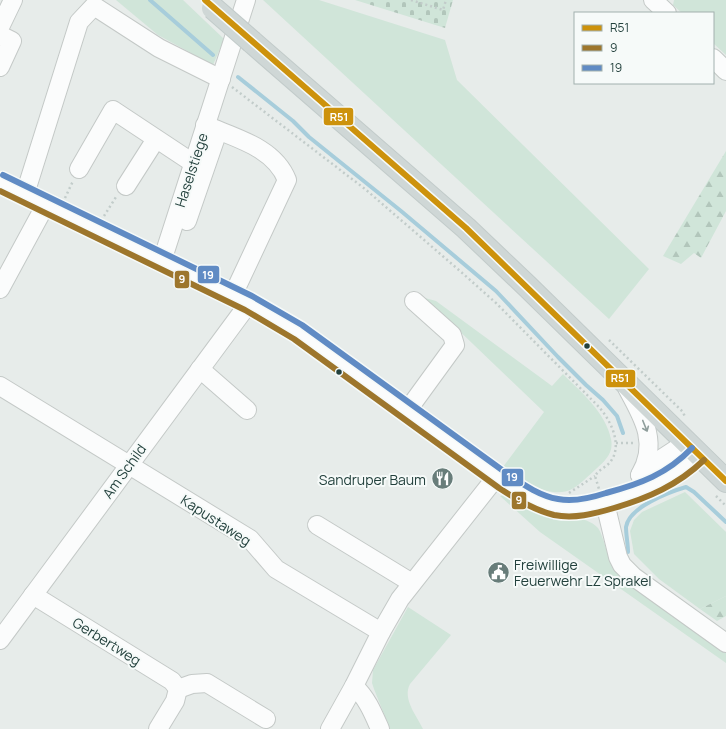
<svg xmlns="http://www.w3.org/2000/svg" width="726" height="729" viewBox="0 0 726 729" font-family="Manrope,sans-serif">
	<defs>
		<pattern id="forest-firs" width="22" height="20" patternUnits="userSpaceOnUse"><rect width="22" height="20" fill="#d0e5d9"/><path d="M5 1l3.5 6h-7zM16 11l3.5 6h-7z" fill="#b2c6bb"/></pattern>
		<pattern id="cemetery-stones" width="16" height="16" patternUnits="userSpaceOnUse"><rect width="16" height="16" fill="#d0e5d9"/><path d="M2 7V4a2 2 0 0 1 4 0v3zM10 15v-3a2 2 0 0 1 4 0v3z" fill="#b2c6bb"/></pattern>
	</defs>
	<rect width="100%" height="100%" fill="#e7ecea"/>
	<!-- grass -->
	<g fill="#d0e5d9">
		<path d="M116 0H183L224 39 213 65 158 35Z"/>
		<path d="M263 0H319L445 40 457 80 649 269 609 319Z"/>
		<path d="M674 0H726V55L713 43V13H682L673 5Z"/>
		<path d="M425 298 436 301 552 386 563 374C581 392 606 413 611 439 614 453 605 461 596 469 588 476 581 484 572 489 551 500 519 480 503 467L544 412Z"/>
		<path d="M685 492 726 532V596L700 609 659 579 634 554 630 531 634 520 642 512Z"/>
		<path d="M504 495C517 502 530 510 545 514 562 519 585 514 598 528 601 532 602 537 604 542 610 561 611 570 627 583L726 649V663L540 532 500 496Z"/>
		<path d="M408 607 451 635 410 684C402 699 417 716 423 729H390L374 689 372 683 373 670Z"/>
	</g>
	<!-- forest -->
	<g fill="url(#forest-firs)">
		<path d="M726 151V211L701 258 694 253 681 264 663 256Z"/>
		<path d="M726 596V616L717 621 700 609Z"/>
	</g>
	<!-- cemetery -->
	<path fill="url(#cemetery-stones)" d="M355 0H453L445 28Z"/>
	<g fill="none" stroke-linecap="round" stroke-linejoin="round">
		<!-- stream -->
		<g stroke="#a7cddb" stroke-width="4">
			<path d="M150 0 213 55"/>
			<path d="M238 77 293 121 309 137 401 211 496 291 558 357 586 385 603 400 617 416 623 433"/>
			<path d="M628 552C628 544 626 535 626 527 629 507 669 492 686 487L694 492 726 522"/>
		</g>
		<defs>
			<g id="minor">
				<path d="M653 0 667 13"/>
				<path d="M0 27 13 0"/>
				<path d="M0 35 12 41 0 67"/>
				<path d="M713 58 726 71"/>
				<path d="M205 125C235 138 274 147 287 180L233 295"/>
				<path d="M79 169 113 110 193 163"/>
				<path d="M0 182 249 303 298 332 497 476C516 490 532 501 556 507 579 511 595 505 616 499 621 497 626 497 631 495 657 486 679 474 698 454"/>
				<path d="M126 186 156 139"/>
				<path d="M25 194 79 22 94 6 159 48 221 79"/>
				<path d="M187 221 218 131"/>
				<path d="M162 261 246 0"/>
				<path d="M0 289 46 204"/>
				<path d="M200 369 247 410"/>
				<path d="M0 386 250 539 276 569 381 632"/>
				<path d="M627 388C643 417 659 443 640 475"/>
				<path d="M407 411 455 345 452 335 414 301"/>
				<path d="M640 475 661 459 687 442"/>
				<path d="M605 503 618 557 622 565 634 577 726 643"/>
				<path d="M317 525 412 583"/>
				<path d="M33 595 172 681 178 689 175 701 158 729"/>
				<path d="M0 640 249 303"/>
				<path d="M354 686C367 698 373 713 380 729"/>
				<path d="M178 689 192 684 207 683 266 719"/>
				<path d="M330 729 354 686 381 632 400 599 497 476"/>
			</g>
			<path id="major" d="M252 42 466 228 527 286 726 481"/>
		</defs>
		<!-- minor casing -->
		<use href="#minor" stroke="#c4c9c7" stroke-width="20"/>
		<!-- major casing -->
		<use href="#major" stroke="#c2cbca" stroke-width="24"/>
		<!-- path -->
		<g stroke="#c2ccca" stroke-width="2.5" stroke-dasharray="2 3" stroke-linecap="butt">
			<path d="M411 0 443 10 446 0"/>
			<path d="M232 87 365 189 460 271 496 303 598 406C610 419 623 444 611 461 607 467 599 469 595 476L599 489"/>
			<path d="M65 198 73 181"/>
			<path d="M104 216 116 197"/>
			<path d="M609 340 683 412 685 417"/>
			<path d="M616 443H634"/>
			<path d="M569 493 595 476"/>
			<path d="M716 496 726 506"/>
		</g>
		<!-- minor -->
		<use href="#minor" stroke="#fbfcfc" stroke-width="18"/>
		<!-- major -->
		<use href="#major" stroke="#cfd7d6" stroke-width="22"/>
		<defs>
			<path id="major-bridge" d="M213 8 252 42"/>
		</defs>
		<!-- major-bridge casing -->
		<use href="#major-bridge" stroke="#c2cbca" stroke-width="24" stroke-linecap="butt"/>
		<!-- major-bridge -->
		<use href="#major-bridge" stroke="#cfd7d6" stroke-width="22"/>
		<defs>
			<path id="bus-1" d="M205 0 466 228 726 481"/>
			<path id="bus-2" d="M0 191 245 310 294 339 499 488C516 499 534 510 554 515 574 519 594 514 614 508 648 498 678 485 704 460"/>
			<path id="bus-3" d="M3 175 252 296 302 325 509 475C524 485 540 496 558 499 574 502 591 498 606 493 640 484 667 474 692 448"/>
		</defs>
		<!-- bus-1 casing -->
		<use href="#bus-1" stroke="#f6faf9" stroke-width="9"/>
		<!-- bus-2 casing -->
		<use href="#bus-2" stroke="#f6faf9" stroke-width="9"/>
		<!-- bus-3 casing -->
		<use href="#bus-3" stroke="#f6faf9" stroke-width="9"/>
		<!-- bus-1 -->
		<use href="#bus-1" stroke="#cd920c" stroke-width="6"/>
		<!-- bus-2 -->
		<use href="#bus-2" stroke="#9d762c" stroke-width="6"/>
		<!-- bus-3 -->
		<use href="#bus-3" stroke="#608bc4" stroke-width="6"/>
	</g>
	<!-- one-way arrows -->
	<defs><path id="oneway-shaft" d="M-6 0H5M1.5-3L5.5 0L1.5 3" fill="none" stroke-width="1.6" stroke-linecap="round" stroke-linejoin="round"/></defs>
	<use stroke="#8f9e9c" href="#oneway-shaft" transform="translate(645 426) rotate(68)"/>
	<!-- icons -->
	<defs>
		<symbol id="restaurant-disc" viewBox="-11 -11 22 22"><circle r="9.5" fill="#687d7a" stroke="#f6faf9"/><path d="M-5-6h1v4h1v-4h1v4h1v-4h1v5L-1.5 .5V6h-2V.5L-5-1ZM5-6V6H3V1.5H1.5Q1.5-4 5-6Z" fill="#fff"/></symbol>
		<symbol id="civic-disc" viewBox="-11 -11 22 22"><circle r="9.5" fill="#687d7a" stroke="#f6faf9"/><path d="M-.6-6.5H3V-4.5H.6V-3L4-1V1h2V6H-6V1h2V-1L-.6-3ZM-1.2 2.5V6h2.4V2.5Z" fill="#fff"/></symbol>
	</defs>
	<g fill-rule="evenodd">
		<use href="#restaurant-disc" x="430" y="466" width="25" height="25"/>
		<use href="#civic-disc" x="486" y="560" width="25" height="25"/>
	</g>
	<!-- markers -->
	<g fill="#23413d" stroke="#f6faf9" stroke-width="1.5">
		<circle cx="587" cy="346" r="3.5"/>
		<circle cx="339" cy="372" r="3.5"/>
	</g>
	<g text-anchor="middle" dominant-baseline="central" stroke-width="4" stroke-linejoin="round" paint-order="stroke">
		<!-- street labels -->
		<g font-size="14" fill="#23413d" stroke="#f6faf9">
			<text transform="translate(191 170) rotate(-72)">Haselstiege</text>
			<text transform="translate(124 471) rotate(-54)">Am Schild</text>
			<text transform="translate(216 520) rotate(33)">Kapustaweg</text>
			<text transform="translate(107 641) rotate(32)">Gerbertweg</text>
		</g>
		<!-- poi labels -->
		<g font-size="14" fill="#23413d" stroke="#f6faf9" text-anchor="end">
			<text x="426" y="479">Sandruper Baum</text>
			<text x="514" y="564" text-anchor="start">Freiwillige<tspan x="514" dy="16">Feuerwehr LZ Sprakel</tspan></text>
		</g>
	</g>
	<g stroke="#f6faf9" stroke-width="1.5">
		<rect x="323" y="107" width="31" height="19" rx="4" fill="#cd920c"/>
		<rect x="197" y="265" width="23" height="19" rx="4" fill="#608bc4"/>
		<rect x="174" y="270" width="16" height="19" rx="4" fill="#9d762c"/>
		<rect x="605" y="369" width="31" height="19" rx="4" fill="#cd920c"/>
		<rect x="501" y="468" width="23" height="19" rx="4" fill="#608bc4"/>
		<rect x="511" y="491" width="16" height="19" rx="4" fill="#9d762c"/>
	</g>
	<g font-size="11" text-anchor="middle" font-weight="bold" fill="#fff">
		<text x="339" y="121">R51</text>
		<text x="208" y="279">19</text>
		<text x="182" y="283">9</text>
		<text x="620" y="382">R51</text>
		<text x="512" y="481">19</text>
		<text x="519" y="504">9</text>
	</g>
	<!-- legend -->
	<rect x="574" y="12" width="140" height="72" fill="#f6faf9" stroke="#a2b0ae"/>
	<rect x="582" y="25" width="20" height="6" fill="#cd920c" stroke="#a2b0ae"/>
	<text x="610" y="32" font-size="12" fill="#23413d">R51</text>
	<rect x="582" y="45" width="20" height="6" fill="#9d762c" stroke="#a2b0ae"/>
	<text x="610" y="52" font-size="12" fill="#23413d">9</text>
	<rect x="582" y="65" width="20" height="6" fill="#608bc4" stroke="#a2b0ae"/>
	<text x="610" y="72" font-size="12" fill="#23413d">19</text>
</svg>
